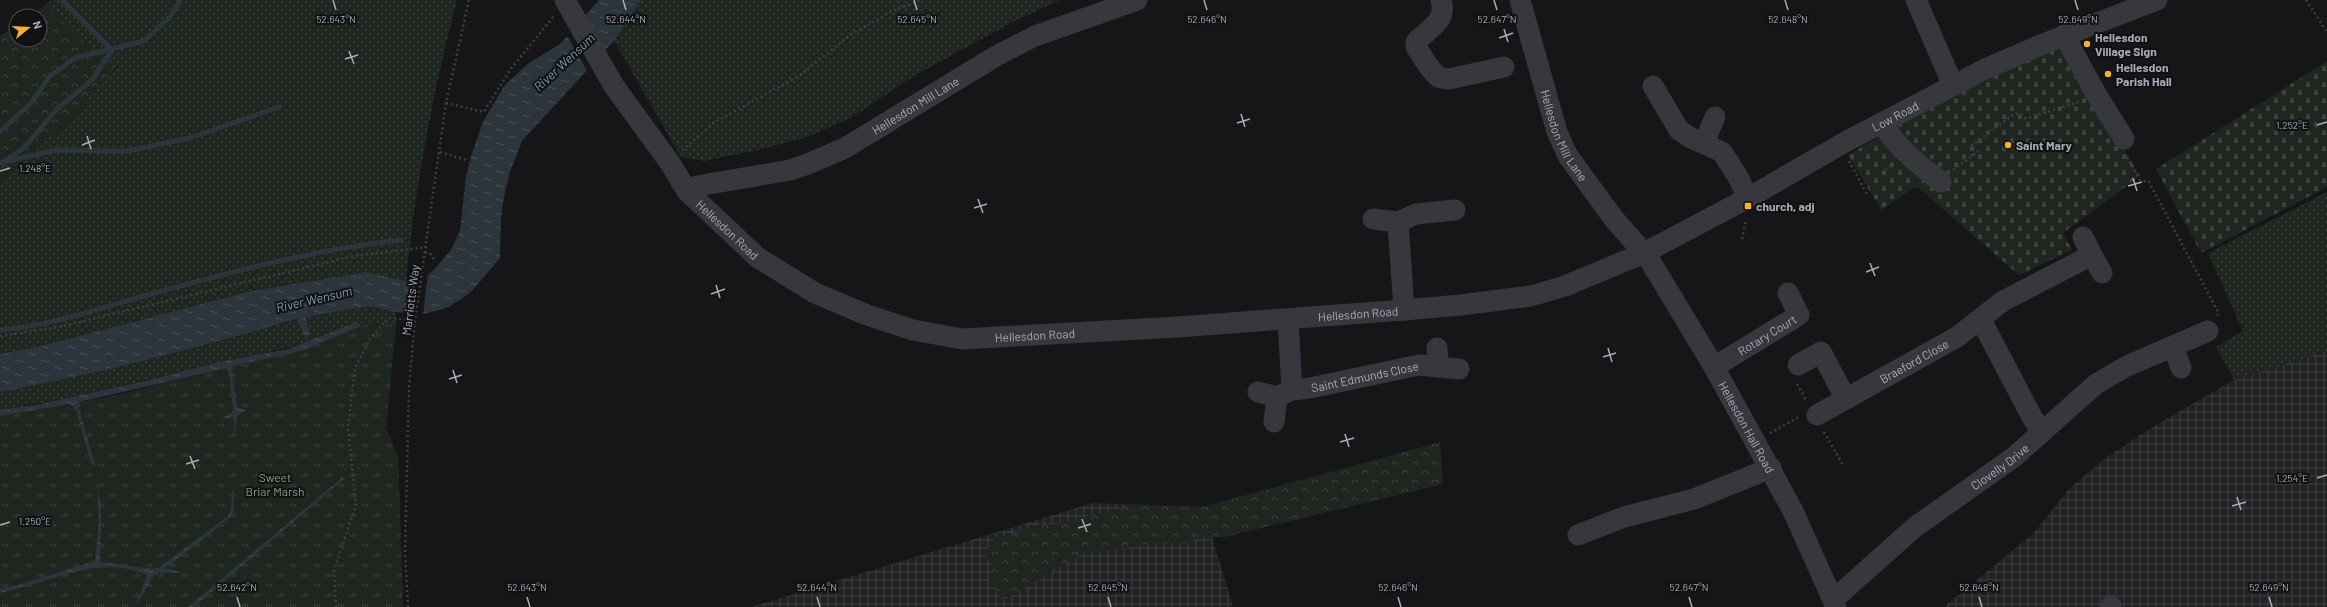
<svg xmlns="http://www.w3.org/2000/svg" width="2327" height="607" viewBox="0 0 2327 607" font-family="Barlow,sans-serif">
	<defs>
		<pattern id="industrial-grid" width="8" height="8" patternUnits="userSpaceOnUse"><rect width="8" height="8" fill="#222225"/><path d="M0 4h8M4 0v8" fill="none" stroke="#3f3f43"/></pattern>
		<pattern id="grass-dots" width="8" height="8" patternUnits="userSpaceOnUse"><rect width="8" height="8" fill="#1e261f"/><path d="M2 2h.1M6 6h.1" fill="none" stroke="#3c433d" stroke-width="1.8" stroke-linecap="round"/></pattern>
		<pattern id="forest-crowns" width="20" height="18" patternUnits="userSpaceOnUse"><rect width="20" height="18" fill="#1e261f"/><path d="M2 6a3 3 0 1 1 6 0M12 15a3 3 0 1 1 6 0" fill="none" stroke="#3c433d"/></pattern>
		<pattern id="cemetery-stones" width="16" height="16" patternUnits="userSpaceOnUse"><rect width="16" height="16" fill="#1e261f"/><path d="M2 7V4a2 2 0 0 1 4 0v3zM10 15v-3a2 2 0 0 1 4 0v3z" fill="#3c433d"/></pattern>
		<pattern id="park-tufts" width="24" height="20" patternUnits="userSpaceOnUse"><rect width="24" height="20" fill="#1e261f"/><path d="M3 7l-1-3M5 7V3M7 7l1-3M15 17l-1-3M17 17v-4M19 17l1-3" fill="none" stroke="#3c433d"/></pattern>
		<pattern id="water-ripples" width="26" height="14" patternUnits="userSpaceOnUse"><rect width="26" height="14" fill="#2c353c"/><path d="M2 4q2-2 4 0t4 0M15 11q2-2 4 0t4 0" fill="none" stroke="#485056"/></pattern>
	</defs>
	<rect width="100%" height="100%" fill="#161618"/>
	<!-- industrial -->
	<g fill="url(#industrial-grid)">
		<path d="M2327 351V607H1944L2034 533 2070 488 2106 458 2151 428 2234 380Z"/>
		<path d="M1093 503 1203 507 1233 607H751Z"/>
	</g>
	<!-- grass -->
	<g fill="url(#grass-dots)">
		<path d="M52 0H457C433 92 415 187 406 281L365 272 247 292 49 344 0 354V180L69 121 115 69 45 5Z"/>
		<path d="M641 0H1060L1013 22 914 76 851 118 807 137 758 150 704 161 681 157 614 41Z"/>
		<path d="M2327 192V351L2234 380 2216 347 2243 331 2208 253Z"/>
		<path d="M370 306 395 312 396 324 386 428 398 456 403 607 332 340C308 341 285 349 261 354 174 371 88 398 0 410V392C100 374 197 345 296 320 320 314 346 311 370 306Z"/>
	</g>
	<!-- forest -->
	<g fill="url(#forest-crowns)">
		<path d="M45 5 115 69 69 121 0 180V36L16 25V40H40V16H29Z"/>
		<path d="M1440 442 1443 484 1225 537H1202L1183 544 1149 543 1134 547 1084 553 1003 601 989 583 992 566 985 553 995 537 1006 536 1041 524H1057L1132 505 1203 507Z"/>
	</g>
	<!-- cemetery -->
	<g fill="url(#cemetery-stones)">
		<path d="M2064 46 2140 176 2063 233 2072 250 2019 275 1916 186 1881 210 1848 155 1926 110 1991 77Z"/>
		<path d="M2327 61V187L2201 253 2156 169Z"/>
	</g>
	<!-- park -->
	<path fill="url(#park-tufts)" d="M396 324 386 428 398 456 403 607H0V416L113 396 222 368 301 351 361 326Z"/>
	<!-- water -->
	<g fill="url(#water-ripples)">
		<path d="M599 0H641L614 41 522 141 510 172 504 196 501 217 500 258 471 292 449 307 425 314 395 312 370 306 313 316 306 318 310 334 305 337 297 319C199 347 100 374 0 392V354L49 344 247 292 365 272 406 281 421 278 432 272 451 250 460 231 466 176 472 153 483 122 504 86 529 63 560 44Z"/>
		<path d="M357 322 361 326 301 351 234 366 232 373 237 407 246 410 237 416 234 435V417L221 419 232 412 233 407 229 373 226 368 79 402 78 405 95 465 92 466 76 410 70 404 0 416V410L36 405 141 382 220 362 288 349Z"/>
		<path d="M344 476 345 478 194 607H188Z"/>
		<path d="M97 479 101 511 100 562 154 569 160 567 228 516 231 510 233 481 234 513 215 530 165 568 182 573H159L153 577 135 607 147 575C99 553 48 584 0 593V588L15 586 95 561 99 522Z"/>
	</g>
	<!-- pier -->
	<g fill="#161618">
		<path d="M570 30 592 68 588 72 566 34Z"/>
		<path d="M428 272 423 316 412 315 416 277Z"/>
	</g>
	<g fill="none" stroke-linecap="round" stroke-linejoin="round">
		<!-- stream -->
		<g stroke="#2c353c" stroke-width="5">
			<path d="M0 132 31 103 50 76 75 58 144 41 171 16 180 0"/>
			<path d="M4 161 23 149 58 108 92 80 112 50 62 0"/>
			<path d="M0 163 56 150 127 151 190 138 279 107"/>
			<path d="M0 330C49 326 97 309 144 296 226 273 317 249 401 240"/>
		</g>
		<!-- path -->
		<g stroke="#3d3f44" stroke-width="2.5" stroke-dasharray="2 3" stroke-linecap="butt">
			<path d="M2306 0 2327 32"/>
			<path d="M446 103 484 112 510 70 554 16"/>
			<path d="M682 150 715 122 799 76 849 36 894 10 922 0"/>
			<path d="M440 152 466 160"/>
			<path d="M1972 156V145L2013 115 2018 113 2025 118H2028L2079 102"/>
			<path d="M2127 157 2140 180 2149 182 2217 310 2218 316"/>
			<path d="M1849 161 1868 196"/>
			<path d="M1885 169 1893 165"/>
			<path d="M1953 170 1979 151"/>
			<path d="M1742 239 1746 220"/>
			<path d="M425 252 432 255 435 262"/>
			<path d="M0 336 59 327 354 256 427 247"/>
			<path d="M1797 384 1806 400"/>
			<path d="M1824 432 1843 465"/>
			<path d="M1770 433 1799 417"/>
			<path d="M336 607 334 570 356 505 348 428 355 368 370 339 388 318 415 320"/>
			<path d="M408 607 405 553 409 387 415 320 446 103 469 0"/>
		</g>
		<!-- minor -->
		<g stroke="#37383d" stroke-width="21">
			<path id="s1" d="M565 0 614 86 670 163 687 191 757 257 815 293 867 315 913 330 962 339 1177 327 1404 310 1461 305 1531 296 1565 286 1644 253 1748 198 1847 141 1985 69 2043 44 2157 0"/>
			<path d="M1441 0C1448 21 1428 29 1416 42V47L1429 67 1438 77 1442 78 1449 79 1504 67"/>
			<path id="s2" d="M1520 0 1557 132 1568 156 1614 219 1649 259 1714 367 1793 511 1836 607"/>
			<path d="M1916 0 1953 85"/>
			<path d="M2064 35 2095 92 2124 139"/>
			<path d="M1653 86 1679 130 1691 138 1722 152 1738 177 1748 198"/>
			<path d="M1882 123C1897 148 1918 164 1941 182"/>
			<path d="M1704 143 1715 117"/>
			<path id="s3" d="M687 191 697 186 790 170 808 164 845 148 996 56 1035 36 1137 0"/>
			<path d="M1373 219 1398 222 1404 310"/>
			<path d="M1398 222 1416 214 1455 210"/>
			<path d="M2083 237 2092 255"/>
			<path d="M1288 319 1292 390"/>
			<path d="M1981 320 2032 417 2042 432"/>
			<path d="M2173 347 2181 368"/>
			<path d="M1437 348 1438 366"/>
			<path d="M1798 365 1821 352 1846 399"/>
			<path id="s4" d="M1714 367 1799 315 1788 293"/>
			<path d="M1258 392 1277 397"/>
			<path id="s5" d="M1817 415 1957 337 2003 301 2092 255 2102 273"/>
			<path id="s6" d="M1274 422 1277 397 1292 390 1310 388 1419 365 1459 369"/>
			<path d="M1578 535 1624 517 1694 499 1771 468"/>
			<path id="s7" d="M1833 597 1842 592 1915 527 2014 457 2096 384 2127 366 2208 331"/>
			<path d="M2111 606V607"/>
		</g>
	</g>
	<!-- ticks -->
	<path fill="none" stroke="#a8adb8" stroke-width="1.5" d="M333 0 336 10M623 0 626 10M914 0 917 10M1204 0 1207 10M1494 0 1497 10M1785 0 1788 10M2075 0 2078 10M1504 29 1508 42M1499 38 1513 33M349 51 354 64M345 59 358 55M1241 114 1245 127M1237 123 1250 119M2317 125 2327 122M87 136 91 149M82 145 95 140M0 171 10 168M2133 178 2137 191M2128 186 2142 182M978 199 983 213M974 208 987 204M1870 263 1875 276M1866 272 1879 267M716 285 720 298M711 294 725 289M1608 348 1612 362M1603 357 1616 353M453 370 457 383M449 379 462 375M1345 434 1349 447M1340 442 1354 438M190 456 195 469M186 464 199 460M2317 478 2327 475M2237 497 2241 510M2232 506 2246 502M1082 519 1087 532M0 525 10 522M1078 528 1091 524M237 597 240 607M527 597 530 607M817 597 820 607M1108 597 1111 607M1398 597 1401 607M1689 597 1692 607M1979 597 1982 607M2269 597 2272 607"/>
	<!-- markers -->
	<g fill="#f2b134" stroke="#111113" stroke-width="1.5">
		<circle cx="2087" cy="44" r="4"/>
		<circle cx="2108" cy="74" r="4"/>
		<circle cx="2008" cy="145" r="4"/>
		<rect x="1744" y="202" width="8" height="8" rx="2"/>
	</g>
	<g text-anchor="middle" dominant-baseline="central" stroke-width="4" stroke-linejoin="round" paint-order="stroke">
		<!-- poi labels -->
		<g font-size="12" font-weight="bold" fill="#a8adb8" stroke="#111113" text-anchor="start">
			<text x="2095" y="37">Hellesdon<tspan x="2095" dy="14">Village Sign</tspan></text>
			<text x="2116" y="67">Hellesdon<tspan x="2116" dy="14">Parish Hall</tspan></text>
			<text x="2016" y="145">Saint Mary</text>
			<text x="1756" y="206">church, adj</text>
		</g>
		<!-- street labels -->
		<g font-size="12" fill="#a8adb8" stroke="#111113">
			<text stroke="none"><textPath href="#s3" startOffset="247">Hellesdon Mill Lane</textPath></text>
			<text stroke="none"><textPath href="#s1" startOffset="1524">Low Road</textPath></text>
			<text stroke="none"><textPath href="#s2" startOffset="143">Hellesdon Mill Lane</textPath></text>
			<text stroke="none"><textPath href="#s1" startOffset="283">Hellesdon Road</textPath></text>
			<text transform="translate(410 300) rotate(-83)">Marriotts Way</text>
			<text stroke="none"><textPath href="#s1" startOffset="943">Hellesdon Road</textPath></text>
			<text stroke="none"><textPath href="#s4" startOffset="62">Rotary Court</textPath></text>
			<text stroke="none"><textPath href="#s1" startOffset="619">Hellesdon Road</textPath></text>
			<text stroke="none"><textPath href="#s5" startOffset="111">Braeford Close</textPath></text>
			<text stroke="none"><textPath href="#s6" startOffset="116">Saint Edmunds Close</textPath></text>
			<text stroke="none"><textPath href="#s2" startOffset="489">Hellesdon Hall Road</textPath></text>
			<text stroke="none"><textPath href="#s7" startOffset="212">Clovelly Drive</textPath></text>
		</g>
		<!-- park labels -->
		<g font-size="12" fill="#7fa381" stroke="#111113">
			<text x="275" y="477">Sweet<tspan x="275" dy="14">Briar Marsh</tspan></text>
		</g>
		<!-- water labels -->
		<g font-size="13" font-style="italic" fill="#7f9bb3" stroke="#111113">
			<text transform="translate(564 62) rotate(-43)">River Wensum</text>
			<text transform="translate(314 299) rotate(-13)">River Wensum</text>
		</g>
	</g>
	<g font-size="10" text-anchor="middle" fill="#a8adb8" stroke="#111113" stroke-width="4" stroke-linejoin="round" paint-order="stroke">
		<text x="336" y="23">52.643°N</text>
		<text x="626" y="23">52.644°N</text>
		<text x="917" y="23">52.645°N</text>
		<text x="1207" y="23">52.646°N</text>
		<text x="1497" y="23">52.647°N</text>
		<text x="1788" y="23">52.648°N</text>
		<text x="2078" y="23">52.649°N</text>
		<text x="2292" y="129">1.252°E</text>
		<text x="35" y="172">1.248°E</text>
		<text x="2292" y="482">1.254°E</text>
		<text x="35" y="525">1.250°E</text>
		<text x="237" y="591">52.642°N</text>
		<text x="527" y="591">52.643°N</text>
		<text x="817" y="591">52.644°N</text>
		<text x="1108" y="591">52.645°N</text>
		<text x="1398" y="591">52.646°N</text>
		<text x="1689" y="591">52.647°N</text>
		<text x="1979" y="591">52.648°N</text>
		<text x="2269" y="591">52.649°N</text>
	</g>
	<!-- north arrow -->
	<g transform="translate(28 28) rotate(72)"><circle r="19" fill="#111113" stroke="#4d4f55"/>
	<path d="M0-3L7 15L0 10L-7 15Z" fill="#f2b134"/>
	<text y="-6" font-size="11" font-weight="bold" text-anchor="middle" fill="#a8adb8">N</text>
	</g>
</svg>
